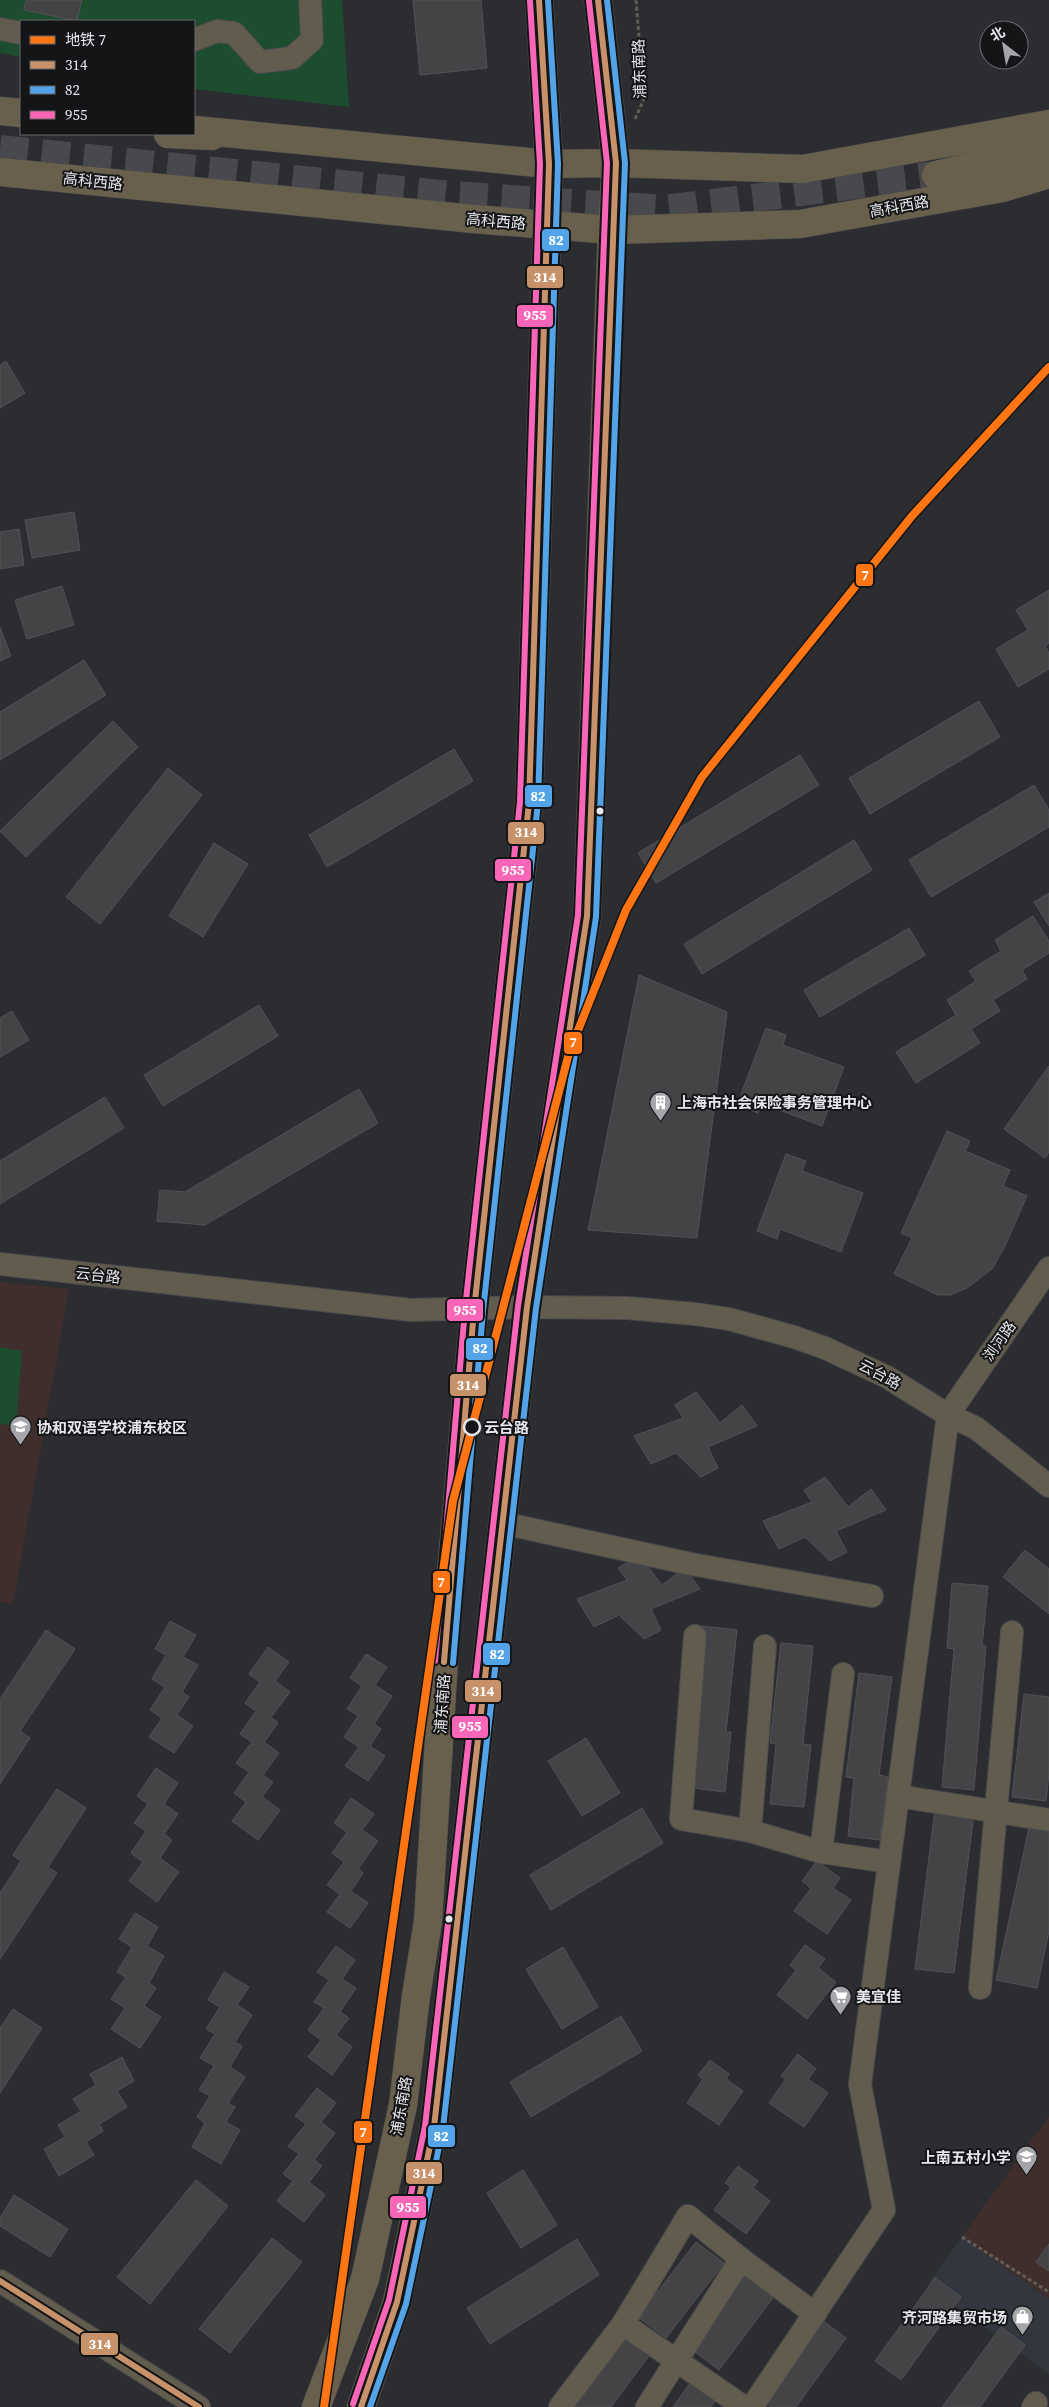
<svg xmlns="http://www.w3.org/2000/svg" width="1049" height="2407" viewBox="0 0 1049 2407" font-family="'Source Serif 4','Noto Sans SC',serif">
	<rect width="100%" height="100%" fill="#2c2d30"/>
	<!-- built -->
	<path fill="#33363e" d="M962 2237 1049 2299V2374L927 2285Z"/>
	<!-- education -->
	<g fill="#3f2e2c">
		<path d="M0 1282 69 1289 13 1604 0 1602Z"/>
		<path d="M1049 2116V2299L962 2237Z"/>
	</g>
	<!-- green -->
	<g fill="#1c4d2f">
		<path d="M0 0H342L349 107 194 89V21H21V57L0 53Z"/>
		<path d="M0 1347 22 1351 16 1426 0 1424Z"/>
	</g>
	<!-- building -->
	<g fill="#444446" stroke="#525255">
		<path d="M26 0H82L77 21 24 10Z"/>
		<path d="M413 0H481L487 68 420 75Z"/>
		<path d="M6 361 25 393 0 408V365Z"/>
		<path d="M74 512 80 550 32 558 25 520Z"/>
		<path d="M19 529 24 565 0 569V532Z"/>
		<path d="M62 586 74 625 27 639 15 600Z"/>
		<path d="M1049 590V643L1045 646 1049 653V669L1018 687 996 649 1028 630 1016 610Z"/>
		<path d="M0 627 11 656 0 661Z"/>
		<path d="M84 660 106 695 0 760V712Z"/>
		<path d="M979 701 1000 737 870 814 849 778Z"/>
		<path d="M113 721 138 747 26 857 0 831Z"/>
		<path d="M454 749 473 781 327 867 309 835Z"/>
		<path d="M800 755 819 785 656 883 638 853Z"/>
		<path d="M168 768 202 795 100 924 66 897Z"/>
		<path d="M1034 785 1049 810V827L931 897 909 860Z"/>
		<path d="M854 840 872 870 702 974 684 944Z"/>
		<path d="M214 843 248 864 203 937 169 916Z"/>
		<path d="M1049 893V926L1034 902Z"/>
		<path d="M1033 916 1049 941V953L1022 970 1027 979 993 1000 1000 1011 971 1029 980 1043 916 1083 896 1052 956 1015 947 1000 976 981 969 971 1001 951 995 940Z"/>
		<path d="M909 928 925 955 820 1017 804 990Z"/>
		<path d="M639 975 727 1012 697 1238 588 1230Z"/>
		<path d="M259 1005 278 1036 163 1106 144 1075Z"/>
		<path d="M12 1011 29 1040 0 1057V1018Z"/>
		<path d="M766 1028 786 1035 783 1045 844 1067 822 1126 761 1103 758 1113 737 1105Z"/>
		<path d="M1049 1066V1152L1045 1158 1004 1129Z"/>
		<path d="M359 1089 378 1123 205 1225 157 1221 160 1190 185 1192Z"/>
		<path d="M105 1097 124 1128 0 1204V1161Z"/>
		<path d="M947 1131 970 1141 965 1151 1010 1170 1003 1186 1027 1196 1005 1246 992 1269 967 1288 950 1295H938L894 1274 912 1238 901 1233Z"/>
		<path d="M786 1154 806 1161 802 1171 863 1193 841 1252 780 1229 777 1239 757 1231Z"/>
		<path d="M696 1392 720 1423 742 1405 757 1426 708 1447 718 1468 701 1477 676 1453 651 1464 634 1436 683 1418 675 1405Z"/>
		<path d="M825 1477 848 1507 871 1489 886 1510 836 1531 847 1552 830 1561 805 1537 779 1549 763 1521 812 1502 804 1490Z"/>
		<path d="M1025 1550 1049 1569V1614L1003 1577Z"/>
		<path d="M639 1555 662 1585 685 1568 700 1589 651 1609 661 1630 644 1639 619 1615 594 1627 577 1599 627 1580 618 1568Z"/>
		<path d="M952 1583 988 1586 982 1646H986L974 1790 942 1787 954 1649 947 1648Z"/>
		<path d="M170 1621 196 1635 183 1657 198 1665 182 1692 189 1697 177 1715 193 1726 174 1753 149 1737 162 1718 150 1710 165 1687 152 1679 166 1655 155 1649Z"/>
		<path d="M702 1626 737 1630 726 1732H731L725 1792 692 1788 689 1736Z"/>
		<path d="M46 1630 75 1649 20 1731 30 1738 0 1784V1699Z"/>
		<path d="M781 1643 813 1646 803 1744 811 1745 804 1807 770 1804 776 1744 770 1743Z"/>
		<path d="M268 1647 289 1662 275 1681 290 1692 271 1717 278 1723 264 1742 279 1753 263 1775 273 1782 262 1797 280 1810 258 1840 232 1821 246 1802 234 1793 249 1772 236 1763 252 1742 240 1734 256 1711 245 1703 260 1682 249 1674Z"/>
		<path d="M366 1654 387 1667 375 1685 392 1696 374 1724 381 1729 370 1746 385 1756 368 1781 345 1766 359 1747 344 1737 358 1716 347 1709 362 1686 350 1678Z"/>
		<path d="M859 1673 892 1677 879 1775 888 1777 880 1840 848 1836 854 1778 846 1777Z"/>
		<path d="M1024 1694 1049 1697V1773L1046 1801 1012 1797Z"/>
		<path d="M586 1738 620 1793 582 1816 548 1761Z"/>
		<path d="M156 1768 178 1783 164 1804 178 1814 164 1834 172 1840 160 1858 179 1872 157 1902 129 1881 143 1862 131 1853 146 1831 134 1823 148 1804 137 1796Z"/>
		<path d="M57 1789 86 1808 48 1867 57 1873 0 1959V1893L21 1861 13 1855Z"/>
		<path d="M351 1798 374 1814 362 1830 378 1841 358 1869 363 1873 351 1891 368 1903 350 1928 327 1912 340 1894 327 1885 344 1862 332 1853 347 1832 334 1823Z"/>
		<path d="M642 1808 663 1843 551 1910 530 1875Z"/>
		<path d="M935 1809 974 1813 954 1973 915 1969Z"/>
		<path d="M1030 1823 1049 1827V1931L1037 1988 996 1980Z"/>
		<path d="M817 1861 840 1878 833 1888 851 1900 827 1934 794 1911 811 1888 802 1881Z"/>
		<path d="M135 1913 158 1927 147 1946 164 1956 149 1983 156 1988 144 2006 161 2017 140 2048 111 2029 125 2008 111 1999 126 1977 117 1972 132 1947 119 1939Z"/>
		<path d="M805 1945 825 1959 818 1968 836 1982 807 2019 777 1995 796 1970 790 1965Z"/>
		<path d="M336 1946 355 1960 342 1979 356 1988 340 2012 349 2018 336 2035 352 2047 332 2075 308 2057 321 2040 308 2030 324 2008 314 2002 329 1980 317 1972Z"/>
		<path d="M563 1947 598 2007 562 2029 526 1969Z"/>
		<path d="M224 1972 249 1987 237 2005 252 2015 235 2042 242 2046 230 2067 245 2077 228 2103 235 2107 226 2122 240 2130 221 2164 192 2147 205 2123 197 2117 210 2096 199 2090 214 2066 200 2058 215 2034 206 2029 220 2007 208 2000Z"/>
		<path d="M13 2009 42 2028 0 2093V2028Z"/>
		<path d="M621 2016 642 2051 531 2117 510 2082Z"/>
		<path d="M798 2054 816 2069 808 2079 828 2093 804 2127 769 2103 786 2079 781 2076Z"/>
		<path d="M122 2057 134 2081 117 2091 127 2107 99 2124 103 2131 86 2142 94 2155 59 2176 44 2149 65 2137 58 2125 81 2111 73 2099 96 2085 90 2074Z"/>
		<path d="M710 2060 729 2074 726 2079 743 2091 719 2125 687 2103 703 2079 698 2075Z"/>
		<path d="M317 2088 336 2103 321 2122 335 2133 314 2160 322 2166 309 2182 325 2195 304 2222 277 2201 293 2181 283 2174 299 2154 288 2146 306 2124 295 2116Z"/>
		<path d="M738 2166 758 2181 753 2188 770 2201 746 2234 714 2210 731 2187 725 2183Z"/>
		<path d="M523 2170 557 2225 521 2248 487 2193Z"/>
		<path d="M196 2180 228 2206 150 2304 117 2277Z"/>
		<path d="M14 2195 68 2229 50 2257 0 2226V2218Z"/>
		<path d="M272 2238 302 2262 230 2353 199 2329Z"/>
		<path d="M577 2239 599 2275 490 2344 467 2308Z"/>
		<path d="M696 2242 724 2263 666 2338 638 2317Z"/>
		<path d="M1049 2244V2271L1036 2262Z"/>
		<path d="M749 2270 778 2291 719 2370 691 2349Z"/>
		<path d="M935 2278 961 2297 901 2380 875 2361Z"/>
		<path d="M818 2317 846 2338 796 2407H771L759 2398Z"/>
		<path d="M1001 2327 1025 2345 980 2407H942Z"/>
		<path d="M630 2332 654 2349 611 2407H574Z"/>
		<path d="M693 2379 718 2397 711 2407H673Z"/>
	</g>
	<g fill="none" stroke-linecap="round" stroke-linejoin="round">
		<!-- major-tunnel -->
		<path stroke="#48494c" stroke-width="28" stroke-dasharray="28 14" stroke-linecap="butt" d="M0 149 451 195 665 209 936 175"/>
		<defs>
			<g id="minor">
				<path d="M0 29 21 33"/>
				<path d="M194 40 217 31 234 33 260 62 292 58 312 40 310 0"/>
				<path d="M0 1264 411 1310 527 1307 627 1308 695 1314 729 1319 794 1337 825 1348 887 1377 948 1415 976 1428 1049 1486"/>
				<path d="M502 1523 691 1564 872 1596"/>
				<path d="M695 1636 681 1819 750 1831 821 1852"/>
				<path d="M843 1674 821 1852 889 1862"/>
				<path d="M898 1796 1049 1820"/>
				<path d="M750 1831 765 1646"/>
				<path d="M980 1988 1012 1632"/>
				<path d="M0 2281 199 2407"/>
				<path d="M623 2324 688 2216 741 2259"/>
				<path d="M560 2407 623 2324 744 2407"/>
				<path d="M647 2407 741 2259 815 2314"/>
				<path d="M752 2407 884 2210 860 2084 948 1415 1049 1268"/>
				<path d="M1033 2407 1036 2403"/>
			</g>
			<g id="major">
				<path d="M0 111 21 113"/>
				<path d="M194 130 549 164 616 163 803 169 1049 124"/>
				<path d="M168 134 212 136"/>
				<path d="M0 172 474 219 612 230 800 224 1002 188 1049 174"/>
				<path d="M936 175 1049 148"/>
				<path d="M316 2407 365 2279 403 2105 416 1996 428 1921 445 1643 474 1310 529 803 549 164 539 0"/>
				<path d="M361 2407 397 2302 434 2127 527 1307 587 916 612 230 616 163 598 0"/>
			</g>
		</defs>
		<!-- minor casing -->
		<use href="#minor" stroke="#4b4b4d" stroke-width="24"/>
		<!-- major casing -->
		<use href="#major" stroke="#4b4b4d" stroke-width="29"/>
		<!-- path -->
		<g stroke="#625e55" stroke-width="3" stroke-dasharray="4 2.5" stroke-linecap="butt">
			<path d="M635 119 644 99 636 0"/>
			<path d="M962 2237 1049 2292"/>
		</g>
		<!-- minor -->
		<use href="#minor" stroke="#615c4d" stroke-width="22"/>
		<!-- major -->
		<use href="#major" stroke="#685f4c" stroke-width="28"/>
		<defs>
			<g id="bus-1">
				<path d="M444 1662 474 1310 529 803 549 164 539 0"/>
				<path d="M0 2281 199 2407"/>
				<path d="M361 2407 397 2302 434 2127 527 1307 587 916 616 163 598 0"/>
			</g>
			<g id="bus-2">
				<path d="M453 1663 483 1311 538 803 558 164 548 0"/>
				<path d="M370 2407 406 2304 443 2128 536 1308 596 917 625 163 607 0"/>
			</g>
			<g id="bus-3">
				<path d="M435 1661 465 1309 520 802 540 164 530 1"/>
				<path d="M353 2404 389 2300 425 2126 518 1306 578 915 607 163 589 1"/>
			</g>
		</defs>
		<!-- bus-1 casing -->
		<use href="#bus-1" stroke="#141517" stroke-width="10"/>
		<!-- bus-2 casing -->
		<use href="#bus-2" stroke="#141517" stroke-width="10"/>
		<!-- bus-3 casing -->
		<use href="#bus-3" stroke="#141517" stroke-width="10"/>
		<!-- bus-1 -->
		<use href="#bus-1" stroke="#c7916a" stroke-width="6"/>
		<!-- bus-2 -->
		<use href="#bus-2" stroke="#53a3e8" stroke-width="6"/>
		<!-- bus-3 -->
		<use href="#bus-3" stroke="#fa66b7" stroke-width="6"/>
		<defs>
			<path id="metro-1" d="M324 2407 453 1501 569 1053 626 910 702 777 912 516 1049 367"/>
		</defs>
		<!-- metro-1 casing -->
		<use href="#metro-1" stroke="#141517" stroke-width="11"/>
		<!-- metro-1 -->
		<use href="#metro-1" stroke="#ff7413" stroke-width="8"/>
	</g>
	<!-- icons -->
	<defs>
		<symbol id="building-pin" viewBox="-11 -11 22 30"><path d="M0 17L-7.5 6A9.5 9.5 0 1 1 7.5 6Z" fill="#a5a6a9" stroke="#141517"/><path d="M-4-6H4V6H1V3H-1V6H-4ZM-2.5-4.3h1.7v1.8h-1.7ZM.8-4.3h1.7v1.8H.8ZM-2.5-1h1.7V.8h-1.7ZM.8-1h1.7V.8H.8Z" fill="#fff"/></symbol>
		<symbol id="school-pin" viewBox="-11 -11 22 30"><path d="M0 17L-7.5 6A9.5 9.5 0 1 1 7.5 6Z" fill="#a5a6a9" stroke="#141517"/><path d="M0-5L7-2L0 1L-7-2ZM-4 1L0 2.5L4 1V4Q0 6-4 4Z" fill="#fff"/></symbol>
		<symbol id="supermarket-pin" viewBox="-11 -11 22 30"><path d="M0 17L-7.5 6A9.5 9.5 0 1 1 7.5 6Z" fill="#a5a6a9" stroke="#141517"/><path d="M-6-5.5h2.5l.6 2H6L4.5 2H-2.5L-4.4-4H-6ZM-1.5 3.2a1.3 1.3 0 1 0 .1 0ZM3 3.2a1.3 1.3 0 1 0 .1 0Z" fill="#fff"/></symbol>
		<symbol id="shop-pin" viewBox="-11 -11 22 30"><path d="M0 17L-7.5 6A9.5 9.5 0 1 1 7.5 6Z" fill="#a5a6a9" stroke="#141517"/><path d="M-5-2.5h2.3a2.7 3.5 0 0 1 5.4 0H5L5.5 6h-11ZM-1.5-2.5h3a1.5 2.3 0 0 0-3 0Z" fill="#fff"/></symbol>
	</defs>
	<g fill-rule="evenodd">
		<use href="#building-pin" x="648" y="1090" width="25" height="34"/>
		<use href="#school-pin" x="8" y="1414" width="25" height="34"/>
		<use href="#supermarket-pin" x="828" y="1984" width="25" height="34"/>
		<use href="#school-pin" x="1014" y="2144" width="25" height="34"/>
		<use href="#shop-pin" x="1010" y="2304" width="25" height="34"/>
	</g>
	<!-- markers -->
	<g fill="#e6e7ea" stroke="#141517" stroke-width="2">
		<circle cx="600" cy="811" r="4.5"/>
		<circle cx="449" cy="1919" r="4.5"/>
	</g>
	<circle fill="#141517" stroke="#e6e7ea" stroke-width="2.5" cx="472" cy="1427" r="8"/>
	<g text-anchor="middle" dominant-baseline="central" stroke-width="4" stroke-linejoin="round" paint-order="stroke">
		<!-- street labels -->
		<g font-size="15" fill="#e6e7ea" stroke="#141517">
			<text transform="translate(639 69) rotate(-92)">浦东南路</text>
			<text transform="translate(93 181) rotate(6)">高科西路</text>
			<text transform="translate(899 206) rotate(-10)">高科西路</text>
			<text transform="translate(496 221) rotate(5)">高科西路</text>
			<text transform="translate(98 1275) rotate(6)">云台路</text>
			<text transform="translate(999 1341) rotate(-55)">浏河路</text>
			<text transform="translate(880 1374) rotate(28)">云台路</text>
			<text transform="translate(442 1704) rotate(-86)">浦东南路</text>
			<text transform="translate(401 2106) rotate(-80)">浦东南路</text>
		</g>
		<!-- poi labels -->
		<g font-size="15" font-weight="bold" fill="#e6e7ea" stroke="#141517" text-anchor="start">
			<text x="677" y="1102">上海市社会保险事务管理中心</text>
			<text x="37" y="1427">协和双语学校浦东校区</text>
			<text x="856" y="1996">美宜佳</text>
			<text x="1011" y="2157" text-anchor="end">上南五村小学</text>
			<text x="1007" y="2317" text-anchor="end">齐河路集贸市场</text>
		</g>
		<!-- stop labels -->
		<g font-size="15" font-weight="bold" fill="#e6e7ea" stroke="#141517" text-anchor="start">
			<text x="484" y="1427">云台路</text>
		</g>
	</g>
	<g stroke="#141517" stroke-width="2">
		<rect x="541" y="228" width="29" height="24" rx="5" fill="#53a3e8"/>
		<rect x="526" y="265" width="38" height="24" rx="5" fill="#c7916a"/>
		<rect x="516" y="304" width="38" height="24" rx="5" fill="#fa66b7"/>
		<rect x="855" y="563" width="19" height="24" rx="5" fill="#ff7413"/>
		<rect x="524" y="784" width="29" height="24" rx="5" fill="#53a3e8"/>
		<rect x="507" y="821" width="38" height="24" rx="5" fill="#c7916a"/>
		<rect x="494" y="858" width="38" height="24" rx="5" fill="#fa66b7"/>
		<rect x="563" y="1031" width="20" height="24" rx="5" fill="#ff7413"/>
		<rect x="446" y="1298" width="38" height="24" rx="5" fill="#fa66b7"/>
		<rect x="465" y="1337" width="29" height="24" rx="5" fill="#53a3e8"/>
		<rect x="449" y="1373" width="38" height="24" rx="5" fill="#c7916a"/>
		<rect x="432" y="1570" width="19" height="24" rx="5" fill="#ff7413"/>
		<rect x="482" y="1642" width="29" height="24" rx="5" fill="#53a3e8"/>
		<rect x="464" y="1679" width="38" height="24" rx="5" fill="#c7916a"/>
		<rect x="451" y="1715" width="38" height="24" rx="5" fill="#fa66b7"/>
		<rect x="353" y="2120" width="20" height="24" rx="5" fill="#ff7413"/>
		<rect x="427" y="2124" width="29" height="24" rx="5" fill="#53a3e8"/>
		<rect x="405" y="2161" width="38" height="24" rx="5" fill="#c7916a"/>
		<rect x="389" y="2195" width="38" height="24" rx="5" fill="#fa66b7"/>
		<rect x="80" y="2332" width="39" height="24" rx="5" fill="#c7916a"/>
	</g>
	<g font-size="14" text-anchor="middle" font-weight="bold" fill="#fff">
		<text x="556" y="245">82</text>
		<text x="545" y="282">314</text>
		<text x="535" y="320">955</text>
		<text x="865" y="580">7</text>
		<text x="538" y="801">82</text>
		<text x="526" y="837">314</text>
		<text x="513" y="875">955</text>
		<text x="573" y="1047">7</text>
		<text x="465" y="1315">955</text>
		<text x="480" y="1353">82</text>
		<text x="468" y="1390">314</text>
		<text x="441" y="1587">7</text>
		<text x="497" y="1659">82</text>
		<text x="483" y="1696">314</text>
		<text x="470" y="1731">955</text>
		<text x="363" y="2137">7</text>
		<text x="441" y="2141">82</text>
		<text x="424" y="2178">314</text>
		<text x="408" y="2212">955</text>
		<text x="100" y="2349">314</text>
	</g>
	<!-- legend -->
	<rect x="20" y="20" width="175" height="115" fill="#141517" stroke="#68696b"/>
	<rect x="30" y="36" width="25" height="8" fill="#ff7413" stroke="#68696b"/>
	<text x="65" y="45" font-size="15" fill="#e6e7ea">地铁 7</text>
	<rect x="30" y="61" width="25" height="8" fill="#c7916a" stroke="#68696b"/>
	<text x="65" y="70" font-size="15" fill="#e6e7ea">314</text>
	<rect x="30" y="86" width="25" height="8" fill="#53a3e8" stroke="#68696b"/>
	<text x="65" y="95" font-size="15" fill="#e6e7ea">82</text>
	<rect x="30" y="111" width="25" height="8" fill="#fa66b7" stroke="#68696b"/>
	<text x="65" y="120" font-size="15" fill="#e6e7ea">955</text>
	<!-- north arrow -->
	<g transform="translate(1004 45) rotate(329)"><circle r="24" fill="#141517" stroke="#68696b"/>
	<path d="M0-4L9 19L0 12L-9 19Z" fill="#a5a6a9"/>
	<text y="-8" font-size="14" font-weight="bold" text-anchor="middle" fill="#e6e7ea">北</text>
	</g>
</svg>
